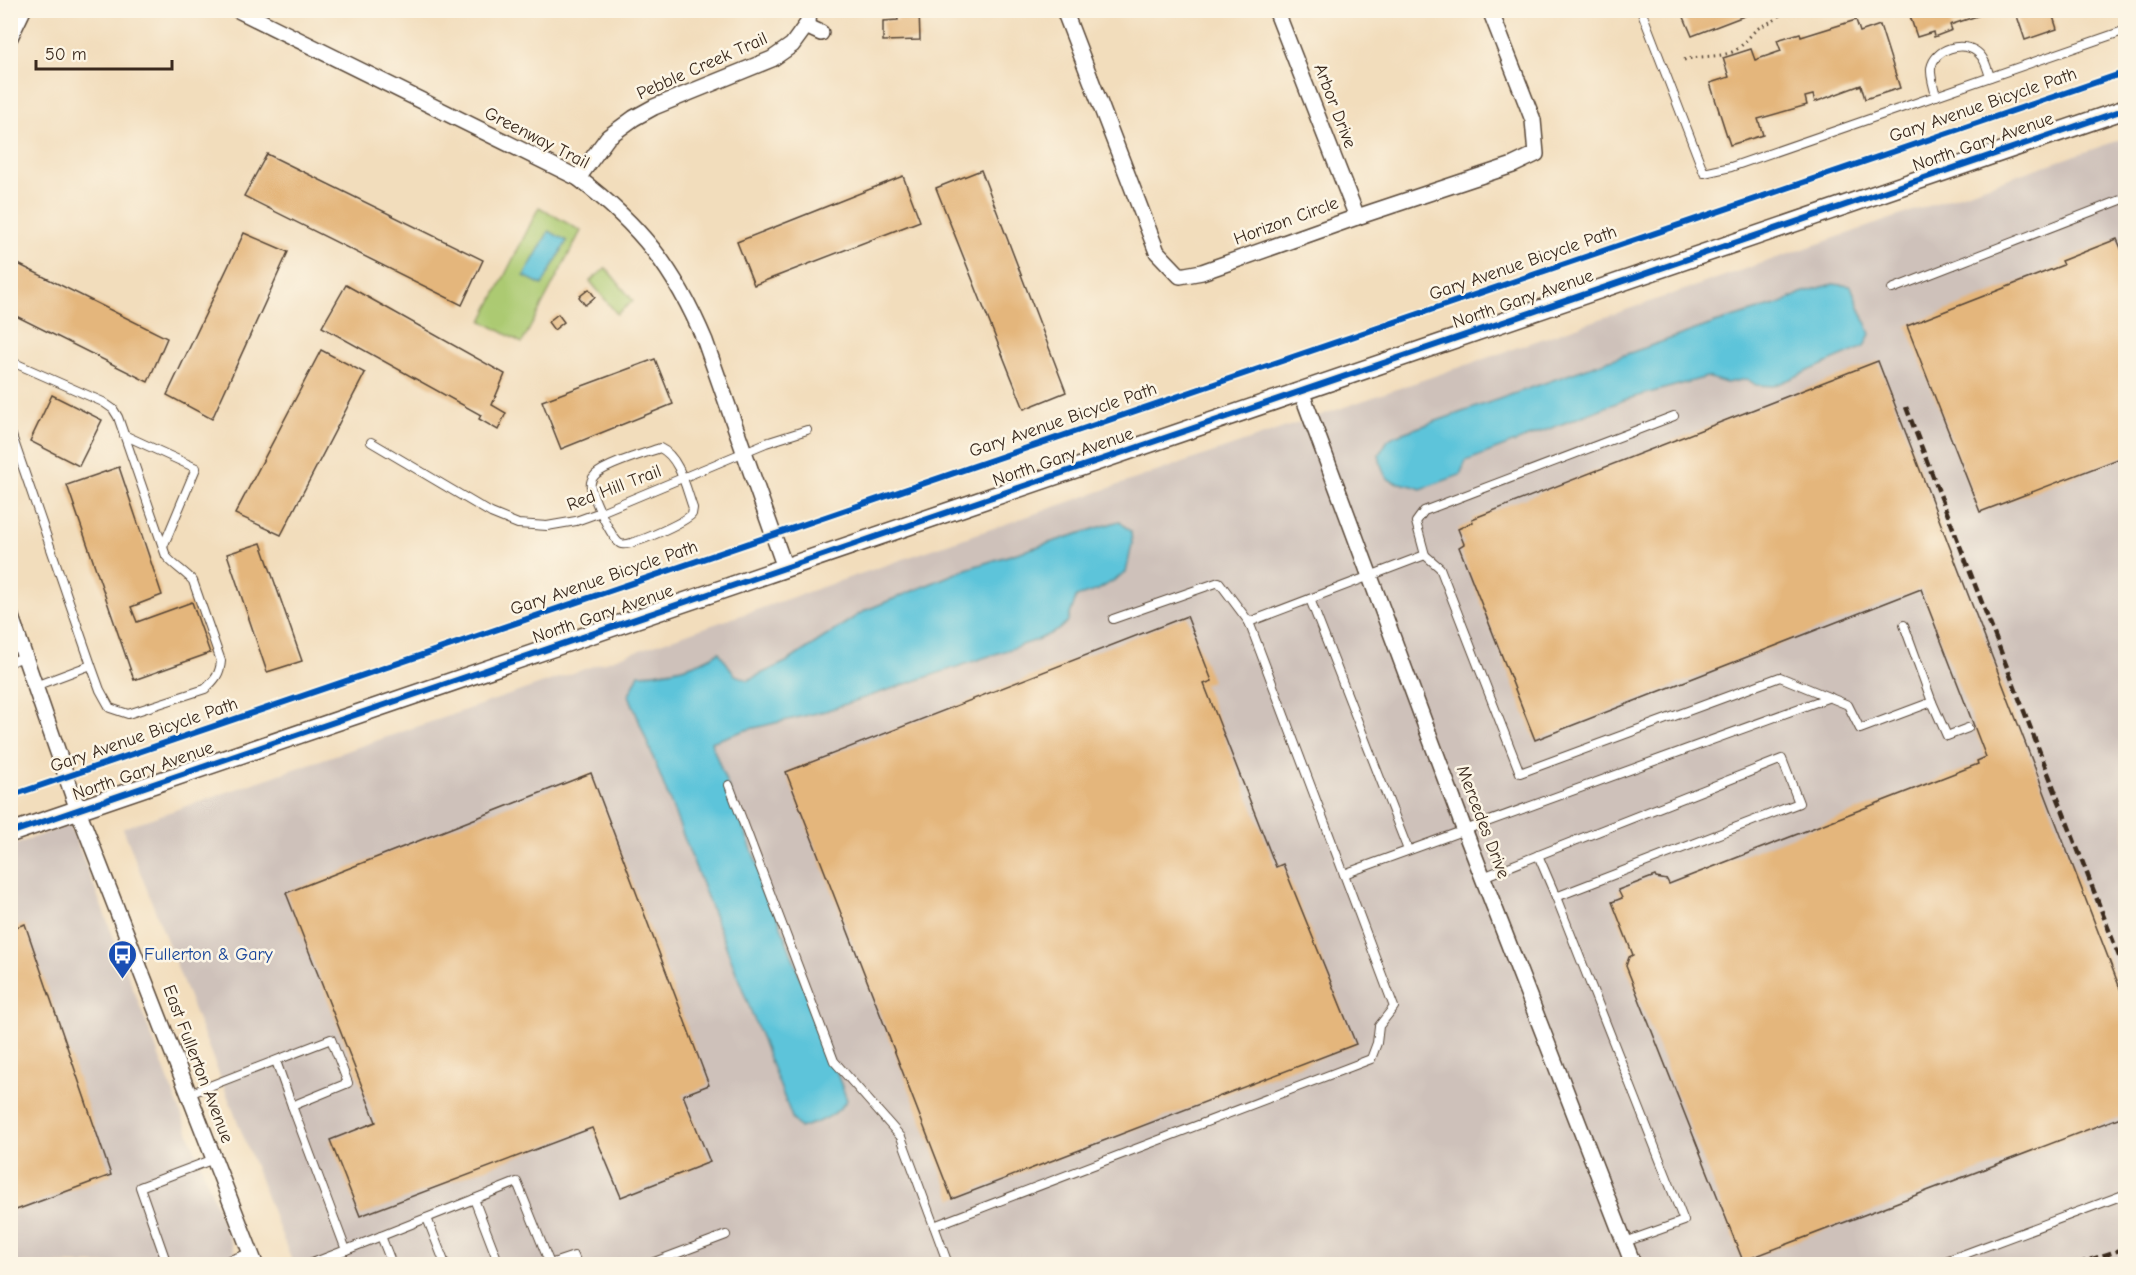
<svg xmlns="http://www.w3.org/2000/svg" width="2136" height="1275" viewBox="0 0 2136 1275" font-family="'Comic Neue',sans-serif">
	<rect width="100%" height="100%" fill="#fcf5e5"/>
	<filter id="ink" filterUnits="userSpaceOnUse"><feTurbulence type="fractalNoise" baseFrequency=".0167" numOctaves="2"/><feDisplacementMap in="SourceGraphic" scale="12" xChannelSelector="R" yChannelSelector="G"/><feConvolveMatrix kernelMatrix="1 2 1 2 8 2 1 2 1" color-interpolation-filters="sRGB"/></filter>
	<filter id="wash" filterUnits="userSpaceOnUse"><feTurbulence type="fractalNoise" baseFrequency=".008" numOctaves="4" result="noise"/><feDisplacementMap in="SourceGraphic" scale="24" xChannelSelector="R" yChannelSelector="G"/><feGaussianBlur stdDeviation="1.35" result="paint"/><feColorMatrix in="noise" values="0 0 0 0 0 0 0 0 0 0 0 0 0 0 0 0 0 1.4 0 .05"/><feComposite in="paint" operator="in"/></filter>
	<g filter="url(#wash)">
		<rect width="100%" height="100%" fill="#f2ddbc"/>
		<!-- industrial -->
		<g fill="#cec1ba">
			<path d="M2125 138V1264H293L123 828Z"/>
			<path d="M70 824 239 1264H11V846Z"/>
		</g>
		<!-- green -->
		<g fill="#acca72" stroke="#747a48" stroke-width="1.5">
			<path d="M539 207 581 231 522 343 482 321Z"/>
			<path d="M606 268 633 301 617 314 590 281Z"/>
		</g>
		<!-- water -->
		<g fill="#5dc4da" stroke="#4c777c" stroke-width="1.5">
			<path d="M549 231 567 241 542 285 524 276Z"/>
			<path d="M1833 284 1851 286 1870 334 1864 347 1774 386 1756 385 1747 379 1726 383 1707 377 1624 400 1466 461 1460 475 1421 489C1394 478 1384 490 1379 454L1388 440 1394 436 1715 323 1782 303 1801 293Z"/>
			<path d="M1119 521 1131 532 1132 544 1126 573 1098 590 1076 597 1068 621 1058 630 1037 640 825 711 746 730 711 742 847 1100C834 1118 821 1121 800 1128L793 1120 629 695 639 674C666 673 696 667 719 652L735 675 748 680 788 661 864 611 966 569Z"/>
		</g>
		<g id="blocks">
			<!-- building -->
			<g fill="#e4b67c">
				<path d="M897 10H919L920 40 883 41V21L898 20Z"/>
				<path d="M1681 10H1751L1752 13 1692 36Z"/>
				<path d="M1908 10H1985L1986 13 1950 25 1952 30 1934 37 1933 32 1917 37Z"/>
				<path d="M2015 10H2051L2057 29 2025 40Z"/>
				<path d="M1856 20 1860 32 1880 25 1900 88 1865 99 1861 85 1815 102 1813 95 1805 97 1807 105 1758 119 1763 135 1730 145 1710 83 1729 77 1723 58 1751 49 1755 60 1781 51 1777 40 1800 33 1801 37Z"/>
				<path d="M267 154 483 260 462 305 244 196Z"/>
				<path d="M981 170 1066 392 1024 409 936 188Z"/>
				<path d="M903 176 920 221 754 285 737 242Z"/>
				<path d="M244 233 288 252 212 419 167 395Z"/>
				<path d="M2117 239 2126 260V456L1980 512 1907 326 2063 265 2061 261Z"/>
				<path d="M10 260 167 338 148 382 10 313Z"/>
				<path d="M346 285 505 374 492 405 506 413 498 430 479 419 481 415 322 327Z"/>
				<path d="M589 289 595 297 585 305 579 297Z"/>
				<path d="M558 314 564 322 554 330 548 322Z"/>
				<path d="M321 350 365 373 281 535 235 514Z"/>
				<path d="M655 359 673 404 561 449 542 401Z"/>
				<path d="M1878 361 2126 1004V1115L1743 1261 1626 966 1629 957 1633 955 1612 902 1622 898 1618 890 1655 876 1656 878 1667 880 1669 884 1978 764 1977 761 1986 757 1921 589 1535 740 1459 547 1464 544 1458 529 1473 522 1472 519Z"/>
				<path d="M52 395 102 420 79 466 30 441Z"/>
				<path d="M119 467 162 595 131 607 137 622 192 602 210 653 134 680 67 485Z"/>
				<path d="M261 543 302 661 267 672 227 554Z"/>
				<path d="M1187 616 1212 681 1204 684 1276 867 1283 864 1356 1044 952 1199 786 772Z"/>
				<path d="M591 773 709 1085 683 1095 710 1162 621 1197 592 1128 360 1216 330 1140 376 1122 286 893Z"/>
				<path d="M25 924 111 1175 16 1210 14 1206 10 1208V929Z"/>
			</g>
		</g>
	</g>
	<g filter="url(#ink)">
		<use href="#blocks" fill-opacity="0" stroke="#564536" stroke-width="1.5"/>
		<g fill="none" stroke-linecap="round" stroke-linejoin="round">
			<defs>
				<g id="service">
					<path d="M1641 10 1704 173 1731 167 2126 30"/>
					<path d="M1936 96C1934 87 1930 76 1931 68 1935 48 1962 41 1977 52 1985 58 1987 68 1990 77"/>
					<path d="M2120 112 2126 127"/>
					<path d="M1892 289 2126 198"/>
					<path d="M10 361 103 402 113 409 118 417 166 556C174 566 184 571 193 581L221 661C220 674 215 680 205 689L128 714 110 708 100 690 91 665"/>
					<path d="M10 430 91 665 35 686"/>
					<path d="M124 435 196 468 163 547"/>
					<path d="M371 442 491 513 518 524 547 526 576 521 601 512 766 443 807 430"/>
					<path d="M660 448C680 457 686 489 693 508L692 514C685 522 629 548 621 544 612 541 593 497 591 487 590 483 592 478 595 475 607 464 643 454 660 448Z"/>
					<path d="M1425 555 1416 522 1424 511 1674 416"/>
					<path d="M1310 599 1408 850"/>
					<path d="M1113 619 1219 582 1249 622"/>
					<path d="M1904 625 1932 702"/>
					<path d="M10 662 25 657"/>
					<path d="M729 785 834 1061 901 1137 934 1226"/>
					<path d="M1538 855 1556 897"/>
					<path d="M1344 874 1830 697"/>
					<path d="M1483 877 1782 759 1799 803 1556 897 1684 1221 1625 1242"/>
					<path d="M189 1094 331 1039 348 1083 292 1106 276 1061"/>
					<path d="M292 1106 346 1250 310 1264"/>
					<path d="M474 1199 499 1264"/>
					<path d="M427 1218 445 1264"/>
					<path d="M381 1236 392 1264"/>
					<path d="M346 1250 517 1182 550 1264 574 1256 577 1264"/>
					<path d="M167 1264 140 1187 214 1159"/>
					<path d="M218 1264 250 1253"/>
					<path d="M649 1264 726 1235"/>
					<path d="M948 1264 934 1226 1371 1059 1377 1043 1379 1026 1394 1007 1249 622 1425 555 1440 568 1520 773 1780 677 1848 705 1860 729 1932 702 1947 736 1968 728"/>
					<path d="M1154 1264 1157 1263"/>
					<path d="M1938 1264 2126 1194"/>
				</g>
				<g id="minor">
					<path d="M238 10 578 178C640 225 675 269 705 341L785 568"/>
					<path d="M1064 10 1157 252 1180 276 1202 272 1357 217 1513 165 1536 154 1533 120 1490 10"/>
					<path d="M1276 10 1357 217"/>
					<path d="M806 26 821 33"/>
					<path d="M10 37 23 10"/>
					<path d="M578 178 608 137 634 118 654 107 772 59 792 45 808 23 809 10"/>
					<path d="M1301 391 1464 829 1633 1264"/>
					<path d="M10 614 78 810 255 1264"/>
				</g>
				<path id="tertiary" d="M10 833 2126 109"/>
			</defs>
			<!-- service casing -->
			<use href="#service" stroke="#564536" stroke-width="10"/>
			<!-- minor casing -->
			<use href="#minor" stroke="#564536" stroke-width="18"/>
			<!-- tertiary casing -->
			<use href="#tertiary" stroke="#564536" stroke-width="21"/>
			<!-- path -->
			<path stroke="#564536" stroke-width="3" stroke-dasharray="1.5 4.5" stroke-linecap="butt" d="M1684 60C1700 55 1717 58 1732 52 1743 47 1748 37 1757 29 1767 22 1777 22 1784 10"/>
			<!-- service -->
			<use href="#service" stroke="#fff" stroke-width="8"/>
			<!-- minor -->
			<use href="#minor" stroke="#fff" stroke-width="15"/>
			<!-- tertiary -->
			<use href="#tertiary" stroke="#fff" stroke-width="18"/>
			<!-- rail -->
			<g stroke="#3b2a1e" stroke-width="4.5" stroke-dasharray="9 4.5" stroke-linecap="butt">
				<path d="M1906 407 2126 974"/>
				<path d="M2077 1264 2126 1248"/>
			</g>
			<defs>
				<g id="cycleway">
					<path d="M10 796 2126 72"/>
					<path d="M10 833 2126 109"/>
				</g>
			</defs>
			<!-- cycleway casing -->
			<use href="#cycleway" stroke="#fcf5e5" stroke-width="10"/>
			<!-- cycleway -->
			<use href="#cycleway" stroke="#0057b8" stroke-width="6"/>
		</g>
	</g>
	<!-- icons -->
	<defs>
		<symbol id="bus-pin" viewBox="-11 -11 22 30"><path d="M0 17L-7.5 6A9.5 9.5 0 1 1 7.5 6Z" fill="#1a4fb4" stroke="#fcf5e5"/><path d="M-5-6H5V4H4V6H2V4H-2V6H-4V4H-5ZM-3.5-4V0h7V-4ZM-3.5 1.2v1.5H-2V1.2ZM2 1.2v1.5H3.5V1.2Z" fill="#fff"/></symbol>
	</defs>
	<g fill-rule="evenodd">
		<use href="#bus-pin" x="106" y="938" width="33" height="45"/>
	</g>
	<g text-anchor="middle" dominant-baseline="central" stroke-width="5" stroke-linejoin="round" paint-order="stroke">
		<!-- street labels -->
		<g font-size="18" fill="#3b2a1e" stroke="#fcf5e5">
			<text transform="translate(702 66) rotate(-24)">Pebble Creek Trail</text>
			<text transform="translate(1983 105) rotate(-19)">Gary Avenue Bicycle Path</text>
			<text transform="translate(1335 106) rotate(69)">Arbor Drive</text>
			<text transform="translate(537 138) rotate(27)">Greenway Trail</text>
			<text transform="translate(1983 142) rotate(-19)">North Gary Avenue</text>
			<text transform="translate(1286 221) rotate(-20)">Horizon Circle</text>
			<text transform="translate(1523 263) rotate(-19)">Gary Avenue Bicycle Path</text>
			<text transform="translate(1523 299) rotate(-19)">North Gary Avenue</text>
			<text transform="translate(1063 420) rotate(-19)">Gary Avenue Bicycle Path</text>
			<text transform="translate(1063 457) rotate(-19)">North Gary Avenue</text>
			<text transform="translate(614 488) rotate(-21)">Red Hill Trail</text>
			<text transform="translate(604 578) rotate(-19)">Gary Avenue Bicycle Path</text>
			<text transform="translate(603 614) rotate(-19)">North Gary Avenue</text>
			<text transform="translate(144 735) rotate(-19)">Gary Avenue Bicycle Path</text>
			<text transform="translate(143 771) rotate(-19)">North Gary Avenue</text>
			<text transform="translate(1483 822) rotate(69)">Mercedes Drive</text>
			<text transform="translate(198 1064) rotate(69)">East Fullerton Avenue</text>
		</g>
		<!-- transit labels -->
		<g font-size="18" fill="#164399" stroke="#fcf5e5" text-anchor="start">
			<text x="144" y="954">Fullerton &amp; Gary</text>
		</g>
	</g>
	<!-- margin -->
	<rect width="2136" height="1275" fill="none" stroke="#fcf5e5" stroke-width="36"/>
	<!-- scale -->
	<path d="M36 60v9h136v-9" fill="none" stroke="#3b2a1e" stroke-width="3"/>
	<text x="45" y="60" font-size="18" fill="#3b2a1e" stroke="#fcf5e5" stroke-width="4.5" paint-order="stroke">50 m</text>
</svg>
